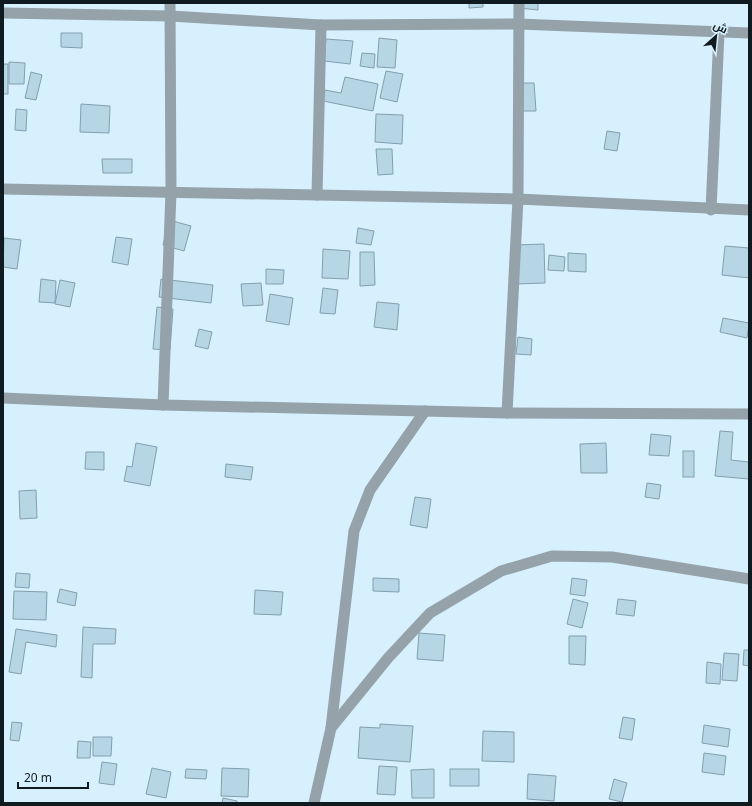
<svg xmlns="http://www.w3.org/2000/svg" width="752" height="806" viewBox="0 0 752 806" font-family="'Noto Sans',Cairo,sans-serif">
	<rect width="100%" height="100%" fill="#d7f0fd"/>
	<!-- building -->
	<g fill="#b7d6e5" stroke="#829fae">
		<path d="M469 3H483V7L469 8Z"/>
		<path d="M519 3H538V10L519 8Z"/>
		<path d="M61 33H82V48L61 47Z"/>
		<path d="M379 38 397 40 395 68 377 67Z"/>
		<path d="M326 39 353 41 350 64 324 61Z"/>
		<path d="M362 53 375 54 374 68 360 66Z"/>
		<path d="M9 62 25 63 24 84H9Z"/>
		<rect x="3" y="64" width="5" height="30"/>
		<path d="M386 71 403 74 397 102 380 98Z"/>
		<path d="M31 72 42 75 36 100 25 98Z"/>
		<path d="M345 77 378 84 373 111 323 101 325 90 341 93Z"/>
		<path d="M518 83H534L536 111H519Z"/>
		<path d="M81 104 110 106 109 133 80 132Z"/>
		<path d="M16 109 27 110 26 131 15 130Z"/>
		<path d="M376 114 403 115 402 144 375 142Z"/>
		<path d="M607 131 620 133 617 151 604 149Z"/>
		<path d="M376 149H392L393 174 378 175Z"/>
		<path d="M102 159H132V173H103Z"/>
		<path d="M169 220 191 226 184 251 163 245Z"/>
		<path d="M358 228 374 231 371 245 356 243Z"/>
		<path d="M116 237 132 239 128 265 112 262Z"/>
		<path d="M4 238 21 240 17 269 3 267Z"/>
		<path d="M544 244 545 283 516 284 515 245Z"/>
		<path d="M725 246 749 248V278L722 275Z"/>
		<path d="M323 249 350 251 348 279 322 278Z"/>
		<path d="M360 252H374L375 285 360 286Z"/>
		<path d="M568 253 586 254V272L568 271Z"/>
		<path d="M549 255 565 257 564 271 548 270Z"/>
		<path d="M266 269 284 270 283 284H266Z"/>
		<path d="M41 279 56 281 55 303 39 302Z"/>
		<path d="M161 279 213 285 211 303 159 297Z"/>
		<path d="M60 280 75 283 70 307 55 304Z"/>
		<path d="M261 283 263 305 243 306 241 284Z"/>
		<path d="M323 288 338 290 335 314 320 313Z"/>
		<path d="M270 294 293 298 289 325 266 321Z"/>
		<path d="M377 302 399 304 397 330 374 327Z"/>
		<path d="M157 307 173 309 170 350 153 349Z"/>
		<path d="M723 318 749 323 747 338 720 332Z"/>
		<path d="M199 329 212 332 208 349 195 346Z"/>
		<path d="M518 337 532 339 531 355 516 354Z"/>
		<path d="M720 431 733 432 731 460 749 462V479L715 476Z"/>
		<path d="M651 434 671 436 669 456 649 455Z"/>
		<path d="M136 443 157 447 150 486 124 481 127 466 132 467Z"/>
		<path d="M606 443 607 473H581L580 444Z"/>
		<rect x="683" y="451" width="11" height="26"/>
		<path d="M86 452H104V470L85 469Z"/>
		<path d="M226 464 253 467 251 480 225 477Z"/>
		<path d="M647 483 661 485 659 499 645 497Z"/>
		<path d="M36 490 37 518 20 519 19 491Z"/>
		<path d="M415 497 431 499 427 528 410 525Z"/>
		<path d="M16 573 30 574 29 588 15 587Z"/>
		<path d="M373 578 399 579V592L373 591Z"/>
		<path d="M572 578 587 580 585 596 570 594Z"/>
		<path d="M60 589 77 593 75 606 57 602Z"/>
		<path d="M255 590 283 592 281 615 254 614Z"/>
		<path d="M14 591 47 592 46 620 13 619Z"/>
		<path d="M573 599 588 603 582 628 567 624Z"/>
		<path d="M618 599 636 601 634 616 616 614Z"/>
		<path d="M83 627 116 629 115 644H93L92 678 81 677Z"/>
		<path d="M16 629 57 635 56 647 26 642 21 674 9 672Z"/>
		<path d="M419 633 445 635 443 661 417 659Z"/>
		<path d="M569 636H586L585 665 569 664Z"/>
		<path d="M744 650H749V666L743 665Z"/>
		<path d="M724 653 739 654 737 681 722 680Z"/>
		<path d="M707 662 721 664 720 684 706 683Z"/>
		<path d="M623 717 635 719 632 740 619 738Z"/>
		<path d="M12 722 22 723 19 741 10 740Z"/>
		<path d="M380 724 413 726 410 762 358 758 360 727 380 728Z"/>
		<path d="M704 725 730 729 728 747 702 743Z"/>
		<path d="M483 731 514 732V762L482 761Z"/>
		<path d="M93 737H112L111 756H93Z"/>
		<path d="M78 741 91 742 90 758H77Z"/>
		<path d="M704 753 726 756 724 775 702 772Z"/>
		<path d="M102 762 117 764 114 785 99 783Z"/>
		<path d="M379 766 397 767 395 795 377 794Z"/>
		<path d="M152 768 171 772 166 798 146 794Z"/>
		<path d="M222 768 249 769 248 797 221 796Z"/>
		<path d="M186 769 207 770 206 779 185 778Z"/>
		<path d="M434 769V798H412L411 770Z"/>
		<rect x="450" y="769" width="29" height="17"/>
		<path d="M528 774 556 776 554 801 527 799Z"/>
		<path d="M614 779 627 783 622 802 609 799Z"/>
		<path d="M223 798 237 801V803H222Z"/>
	</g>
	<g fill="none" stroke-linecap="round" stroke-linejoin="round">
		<!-- minor -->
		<g stroke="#95a2a9" stroke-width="11">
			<path d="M3 13 170 16 321 25 518 24 749 33"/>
			<path d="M3 189 518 199 749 210"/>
			<path d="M317 195 321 25"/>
			<path d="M711 210 719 33"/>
			<path d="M3 398 163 405 507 413 749 414"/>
			<path d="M163 405 171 192 170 3"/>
			<path d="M507 413 518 199 519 3"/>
			<path d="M331 728 388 658 430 613 501 571 552 556 612 557 749 579"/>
			<path d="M314 803 331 728 354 531 370 490 425 411"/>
		</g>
	</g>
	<!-- border -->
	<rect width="752" height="806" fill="none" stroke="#101b21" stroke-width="8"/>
	<!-- north arrow -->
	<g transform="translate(716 36) rotate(27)" stroke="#d7f0fd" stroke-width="3" paint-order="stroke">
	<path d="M0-3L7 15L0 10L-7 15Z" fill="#101b21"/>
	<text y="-6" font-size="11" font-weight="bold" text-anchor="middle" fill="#101b21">ش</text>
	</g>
	<!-- scale -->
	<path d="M18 782v6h70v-6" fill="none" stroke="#101b21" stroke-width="2"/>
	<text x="24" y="782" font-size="12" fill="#101b21" stroke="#d7f0fd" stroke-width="3" paint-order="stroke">20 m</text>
</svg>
